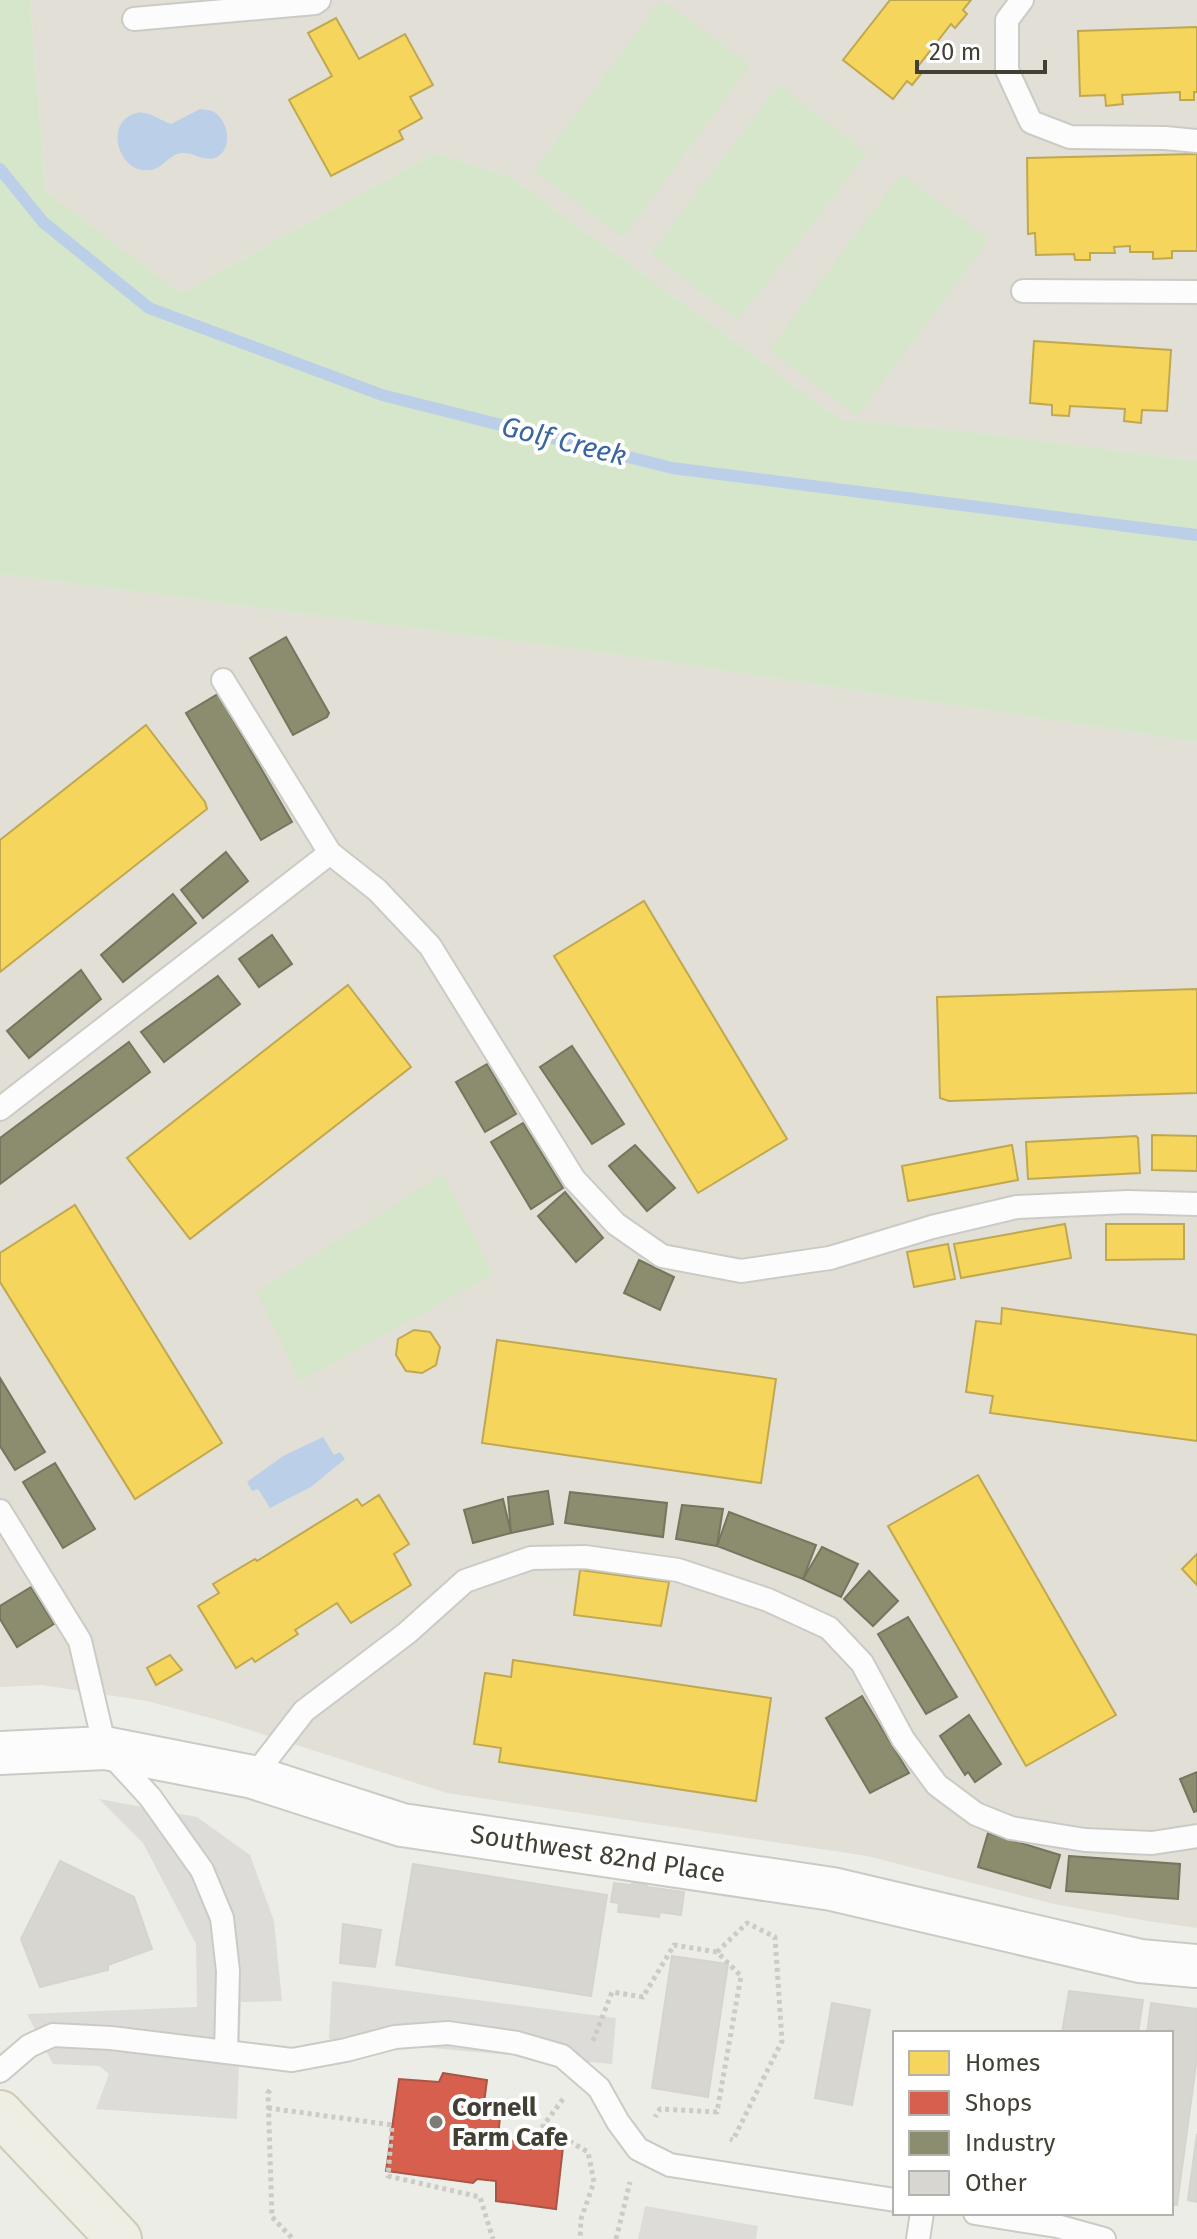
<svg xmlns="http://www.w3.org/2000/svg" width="1197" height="2239" viewBox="0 0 1197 2239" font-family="'Fira Sans',sans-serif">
	<rect width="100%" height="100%" fill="#edede8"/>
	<!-- residential -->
	<g fill="#e1dfd6">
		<path d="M30 0H1197V461L1000 435 840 419 511 177 435 153 181 293 46 191Z"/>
		<path d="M0 574 612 654 1197 742V1928L1147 1921 1054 1904 867 1856 447 1793 218 1720 147 1701 42 1685 0 1687Z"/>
	</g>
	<!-- green -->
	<g fill="#d6e6ca">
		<path d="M0 0H30L46 191 181 293 435 153 511 177 840 419 1000 435 1197 461V742L612 654 0 574Z"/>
		<path d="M661 0 750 65 623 237 534 171Z"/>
		<path d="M779 85 867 153 738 320 651 253Z"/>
		<path d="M901 174 989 239 857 416 769 350Z"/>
		<path d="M443 1174 493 1274 300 1381 257 1292Z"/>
	</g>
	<!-- parking -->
	<g fill="#dddcd8">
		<path d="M99 1799 197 1817 250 1855 274 1921 282 2001 241 2002 237 2119 96 2109 109 2074 99 2066 53 2064 27 2014 197 2007 196 1944 143 1843Z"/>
		<path d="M332 1981 616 2018 612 2064 329 2039Z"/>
		<path d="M645 2206 758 2226 756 2239H638Z"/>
	</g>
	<!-- water -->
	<g fill="#bbd0e8">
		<path d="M200 109C204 110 208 109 212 111 228 118 234 148 217 157 204 163 195 152 182 153 169 154 163 169 150 170 118 175 103 120 137 113 148 110 161 121 171 124Z"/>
		<path d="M323 1437 334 1455 340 1452 345 1459 311 1487 270 1508 258 1489 252 1491 247 1482 283 1456Z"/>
	</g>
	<!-- homes -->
	<g fill="#f6d55c" stroke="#c0a850" stroke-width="2">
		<path d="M890 0H971L963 10 967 14 955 28 951 24 916 69 921 74 912 85 907 81 893 99 843 60Z"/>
		<path d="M336 18 359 59 405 34 433 85 410 97 422 118 399 131 403 139 331 176 289 100 332 76 308 33Z"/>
		<path d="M1197 27V92H1194V100H1180V92L1122 95 1123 104 1106 106 1105 95 1080 96 1078 31Z"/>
		<path d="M1197 154V251H1172V258L1153 259V252H1130V246L1114 247 1115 253H1090V260H1075L1074 254 1036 255 1035 233 1028 234 1027 158Z"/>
		<path d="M1034 341 1171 350 1167 411 1142 410 1141 423 1124 421 1125 409 1070 406 1069 416 1052 415V405L1030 403Z"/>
		<path d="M146 725 205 802 207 809 0 972V840Z"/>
		<path d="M644 901 787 1139 698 1193 554 956Z"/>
		<path d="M348 985 411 1067 190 1239 127 1158Z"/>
		<path d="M1197 989V1093L949 1101 940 1098 937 997Z"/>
		<path d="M1152 1135 1197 1136V1171L1152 1170Z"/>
		<path d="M1136 1136 1138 1138 1140 1173 1028 1179 1026 1142Z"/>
		<path d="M1012 1145 1018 1180 908 1201 902 1166Z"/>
		<path d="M75 1205 222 1443 135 1499 0 1282V1253Z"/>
		<path d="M1065 1224 1071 1258 961 1278 954 1244Z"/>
		<path d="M1106 1224H1184V1259L1106 1260Z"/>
		<path d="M948 1244 955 1279 914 1287 907 1252Z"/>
		<path d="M1002 1308 1197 1335V1441L990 1413 993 1396 966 1392 976 1321 1001 1324Z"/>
		<path d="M414 1330 430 1332 440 1347 436 1365 422 1373 406 1371 396 1355 398 1339Z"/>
		<path d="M497 1340 776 1379 761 1483 482 1443Z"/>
		<path d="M978 1475 1116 1715 1026 1766 888 1526Z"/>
		<path d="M379 1495 409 1544 394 1554 411 1585 351 1623 337 1603 295 1630 298 1634 255 1662 252 1658 236 1668 198 1606 219 1593 213 1584 255 1559 257 1561 357 1499 362 1506Z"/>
		<path d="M1197 1554V1585L1182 1569Z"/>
		<path d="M580 1570 669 1582 661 1626 574 1615Z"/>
		<path d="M170 1655 182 1670 156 1685 147 1668Z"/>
		<path d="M513 1660 771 1698 756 1801 499 1762 501 1748 474 1744 485 1673 511 1677Z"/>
	</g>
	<!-- shops -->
	<path fill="#d6604d" stroke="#aa5646" stroke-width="2" d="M443 2073 487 2080 484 2103 501 2105 498 2139 563 2147 556 2209 496 2201V2181L477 2179 473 2183 386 2171 399 2079 439 2082Z"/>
	<!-- industry -->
	<g fill="#8c8c6e" stroke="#76755d" stroke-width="2">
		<path d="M286 637 329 713 327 717 293 735 250 658Z"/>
		<path d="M218 694 292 822 261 840 186 713Z"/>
		<path d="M226 852 248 881 203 918 181 890Z"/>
		<path d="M173 894 196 923 123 982 101 955Z"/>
		<path d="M272 935 292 964 259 987 239 959Z"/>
		<path d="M81 970 101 999 29 1058 7 1031Z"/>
		<path d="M218 976 240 1004 164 1062 141 1032Z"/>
		<path d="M129 1042 150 1072 0 1184V1138Z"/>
		<path d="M572 1046 624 1124 592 1144 540 1067Z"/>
		<path d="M487 1064 516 1114 485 1132 456 1082Z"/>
		<path d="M523 1123 563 1188 531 1209 491 1142Z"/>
		<path d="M635 1145 675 1188 647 1211 609 1166Z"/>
		<path d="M565 1192 603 1238 576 1262 538 1216Z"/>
		<path d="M639 1260 674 1277 660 1310 624 1293Z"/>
		<path d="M0 1378 45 1452 15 1470 0 1446Z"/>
		<path d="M55 1463 95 1529 63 1548 23 1482Z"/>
		<path d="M548 1491 553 1524 511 1533 508 1497Z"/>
		<path d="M570 1492 667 1503 663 1537 565 1523Z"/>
		<path d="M503 1499 511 1533 473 1543 464 1510Z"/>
		<path d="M682 1505 723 1509 717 1546 676 1539Z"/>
		<path d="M729 1512 816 1545 803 1579 717 1546Z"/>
		<path d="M822 1547 858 1564 841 1597 803 1579Z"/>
		<path d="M869 1571 898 1601 873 1626 844 1599Z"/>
		<path d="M31 1587 54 1624 17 1647 0 1619V1606Z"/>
		<path d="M908 1617 957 1697 926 1714 878 1634Z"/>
		<path d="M862 1696 909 1773 870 1793 826 1718Z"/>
		<path d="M969 1715 1001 1764 975 1782 968 1772 965 1775 940 1736Z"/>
		<path d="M1197 1772V1811L1194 1812 1180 1779Z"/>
		<path d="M988 1833 1060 1855 1050 1888 978 1867Z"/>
		<path d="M1069 1856 1180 1864 1178 1899 1066 1891Z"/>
	</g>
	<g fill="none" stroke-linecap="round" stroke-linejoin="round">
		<!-- stream -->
		<path stroke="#bbd0e8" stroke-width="12" d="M0 169 43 222 149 308 382 395 672 468 1197 535"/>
	</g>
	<!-- building -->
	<g fill="#d7d6d1" stroke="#d5d4ce" stroke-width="2">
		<path d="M60 1861 134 1897 152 1949 108 1965V1970L40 1987 21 1939Z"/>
		<path d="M413 1864 607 1895 591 1996 396 1965Z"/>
		<path d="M632 1882 647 1883V1887L684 1892 681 1915 660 1912 659 1917 618 1912 619 1903 611 1902 614 1883 632 1885Z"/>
		<path d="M343 1924 381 1930 375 1967 340 1963Z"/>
		<path d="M672 1956 728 1964 708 2097 652 2088Z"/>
		<path d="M1069 1991 1143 2000 1138 2033H1062Z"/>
		<path d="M832 2003 870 2010 852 2105 815 2098Z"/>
		<path d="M1151 2003 1197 2009V2057L1177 2205 1171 2204V2033H1147Z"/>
		<path d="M1197 2134V2202L1188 2200Z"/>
	</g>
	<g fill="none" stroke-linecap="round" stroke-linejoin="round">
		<defs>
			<g id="service">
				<path d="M1022 0 1007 20V70L1031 122 1070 137 1165 138 1197 141"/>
				<path d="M134 19 315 3 319 0"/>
				<path d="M1023 291 1197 292"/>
				<path d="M223 680 330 853"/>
				<path d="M0 1109 330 853 377 890 430 946 574 1179 616 1224 662 1256 741 1271 830 1258 932 1227 1017 1207 1128 1202 1197 1204"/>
				<path d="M0 1511 80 1641 105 1748 150 1797 202 1870 222 1918 228 1971 226 2052"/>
				<path d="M253 1777 304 1711 407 1633 465 1581 531 1558 585 1557 678 1570 768 1600 829 1628 862 1663 903 1739 937 1785 976 1814 1011 1828 1085 1840 1152 1843 1197 1836"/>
				<path d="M0 2071 29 2046 53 2035 111 2038 292 2060 346 2050 395 2037 448 2033 517 2043 562 2056 599 2088 618 2122 638 2149 670 2165 895 2200"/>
				<path d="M975 2213 1057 2226 1104 2239"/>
				<path d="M918 2239 922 2213"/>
			</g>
			<path id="minor" d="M0 1753 105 1748 253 1777 402 1825 832 1889 1140 1961 1197 1966"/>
			<path id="primary" d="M0 2113 119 2239"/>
		</defs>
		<!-- service casing -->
		<use href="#service" stroke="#cbcbc6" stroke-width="26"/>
		<!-- minor casing -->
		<use href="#minor" stroke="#cbcbc6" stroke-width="46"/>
		<!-- primary casing -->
		<use href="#primary" stroke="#cecbb7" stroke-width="48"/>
		<!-- path -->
		<g stroke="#cccbc6" stroke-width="5" stroke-dasharray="4 4" stroke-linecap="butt">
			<path d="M717 1952 747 1923 775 1937 782 2041 733 2140 730 2139"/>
			<path d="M593 2041 612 1992 643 1997 674 1945 717 1952 741 1976 717 2112 660 2109 655 2117"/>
			<path d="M270 2090 268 2093 272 2217 293 2239"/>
			<path d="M563 2099 543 2126 588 2152 594 2182 581 2219 580 2239"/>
			<path d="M268 2108 392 2125 388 2176 480 2197 493 2239"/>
			<path d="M616 2239 630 2182"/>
		</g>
		<!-- service -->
		<use href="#service" stroke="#fcfcfc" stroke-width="22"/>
		<!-- minor -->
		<use href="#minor" stroke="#fcfcfc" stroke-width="42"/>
		<!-- primary -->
		<use href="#primary" stroke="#efeee4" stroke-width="44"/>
	</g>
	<!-- markers -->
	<circle fill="#7e7c74" stroke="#fff" stroke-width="3" cx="436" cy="2122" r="8"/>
	<g text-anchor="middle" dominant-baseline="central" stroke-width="8" stroke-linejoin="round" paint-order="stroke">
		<!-- street labels -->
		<g font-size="26" fill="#423f35" stroke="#fff">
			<text transform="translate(598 1854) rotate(9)">Southwest 82nd Place</text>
		</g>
		<!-- poi labels -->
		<g font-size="26" font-weight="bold" fill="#423f35" stroke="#fff" text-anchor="start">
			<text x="452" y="2107">Cornell<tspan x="452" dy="30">Farm Cafe</tspan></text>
		</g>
		<!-- water labels -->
		<g font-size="28" font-style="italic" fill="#3a67a3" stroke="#fff">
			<text transform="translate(564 441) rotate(14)">Golf Creek</text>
		</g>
	</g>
	<!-- legend -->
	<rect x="893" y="2031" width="280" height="184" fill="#ffffff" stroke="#b3b2ae" stroke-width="2"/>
	<rect x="909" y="2051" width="40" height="24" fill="#f6d55c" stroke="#b3b2ae" stroke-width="2"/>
	<text x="965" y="2071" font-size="24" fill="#423f35">Homes</text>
	<rect x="909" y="2091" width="40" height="24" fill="#d6604d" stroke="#b3b2ae" stroke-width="2"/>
	<text x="965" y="2111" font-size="24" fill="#423f35">Shops</text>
	<rect x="909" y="2131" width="40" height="24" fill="#8c8c6e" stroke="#b3b2ae" stroke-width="2"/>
	<text x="965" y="2151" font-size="24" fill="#423f35">Industry</text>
	<rect x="909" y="2171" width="40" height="24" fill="#d7d6d1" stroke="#b3b2ae" stroke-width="2"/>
	<text x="965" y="2191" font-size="24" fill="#423f35">Other</text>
	<!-- scale -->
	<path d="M917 60v12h128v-12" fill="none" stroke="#423f35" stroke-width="4"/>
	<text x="929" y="60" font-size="24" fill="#423f35" stroke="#ffffff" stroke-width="6" paint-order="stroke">20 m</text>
</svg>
